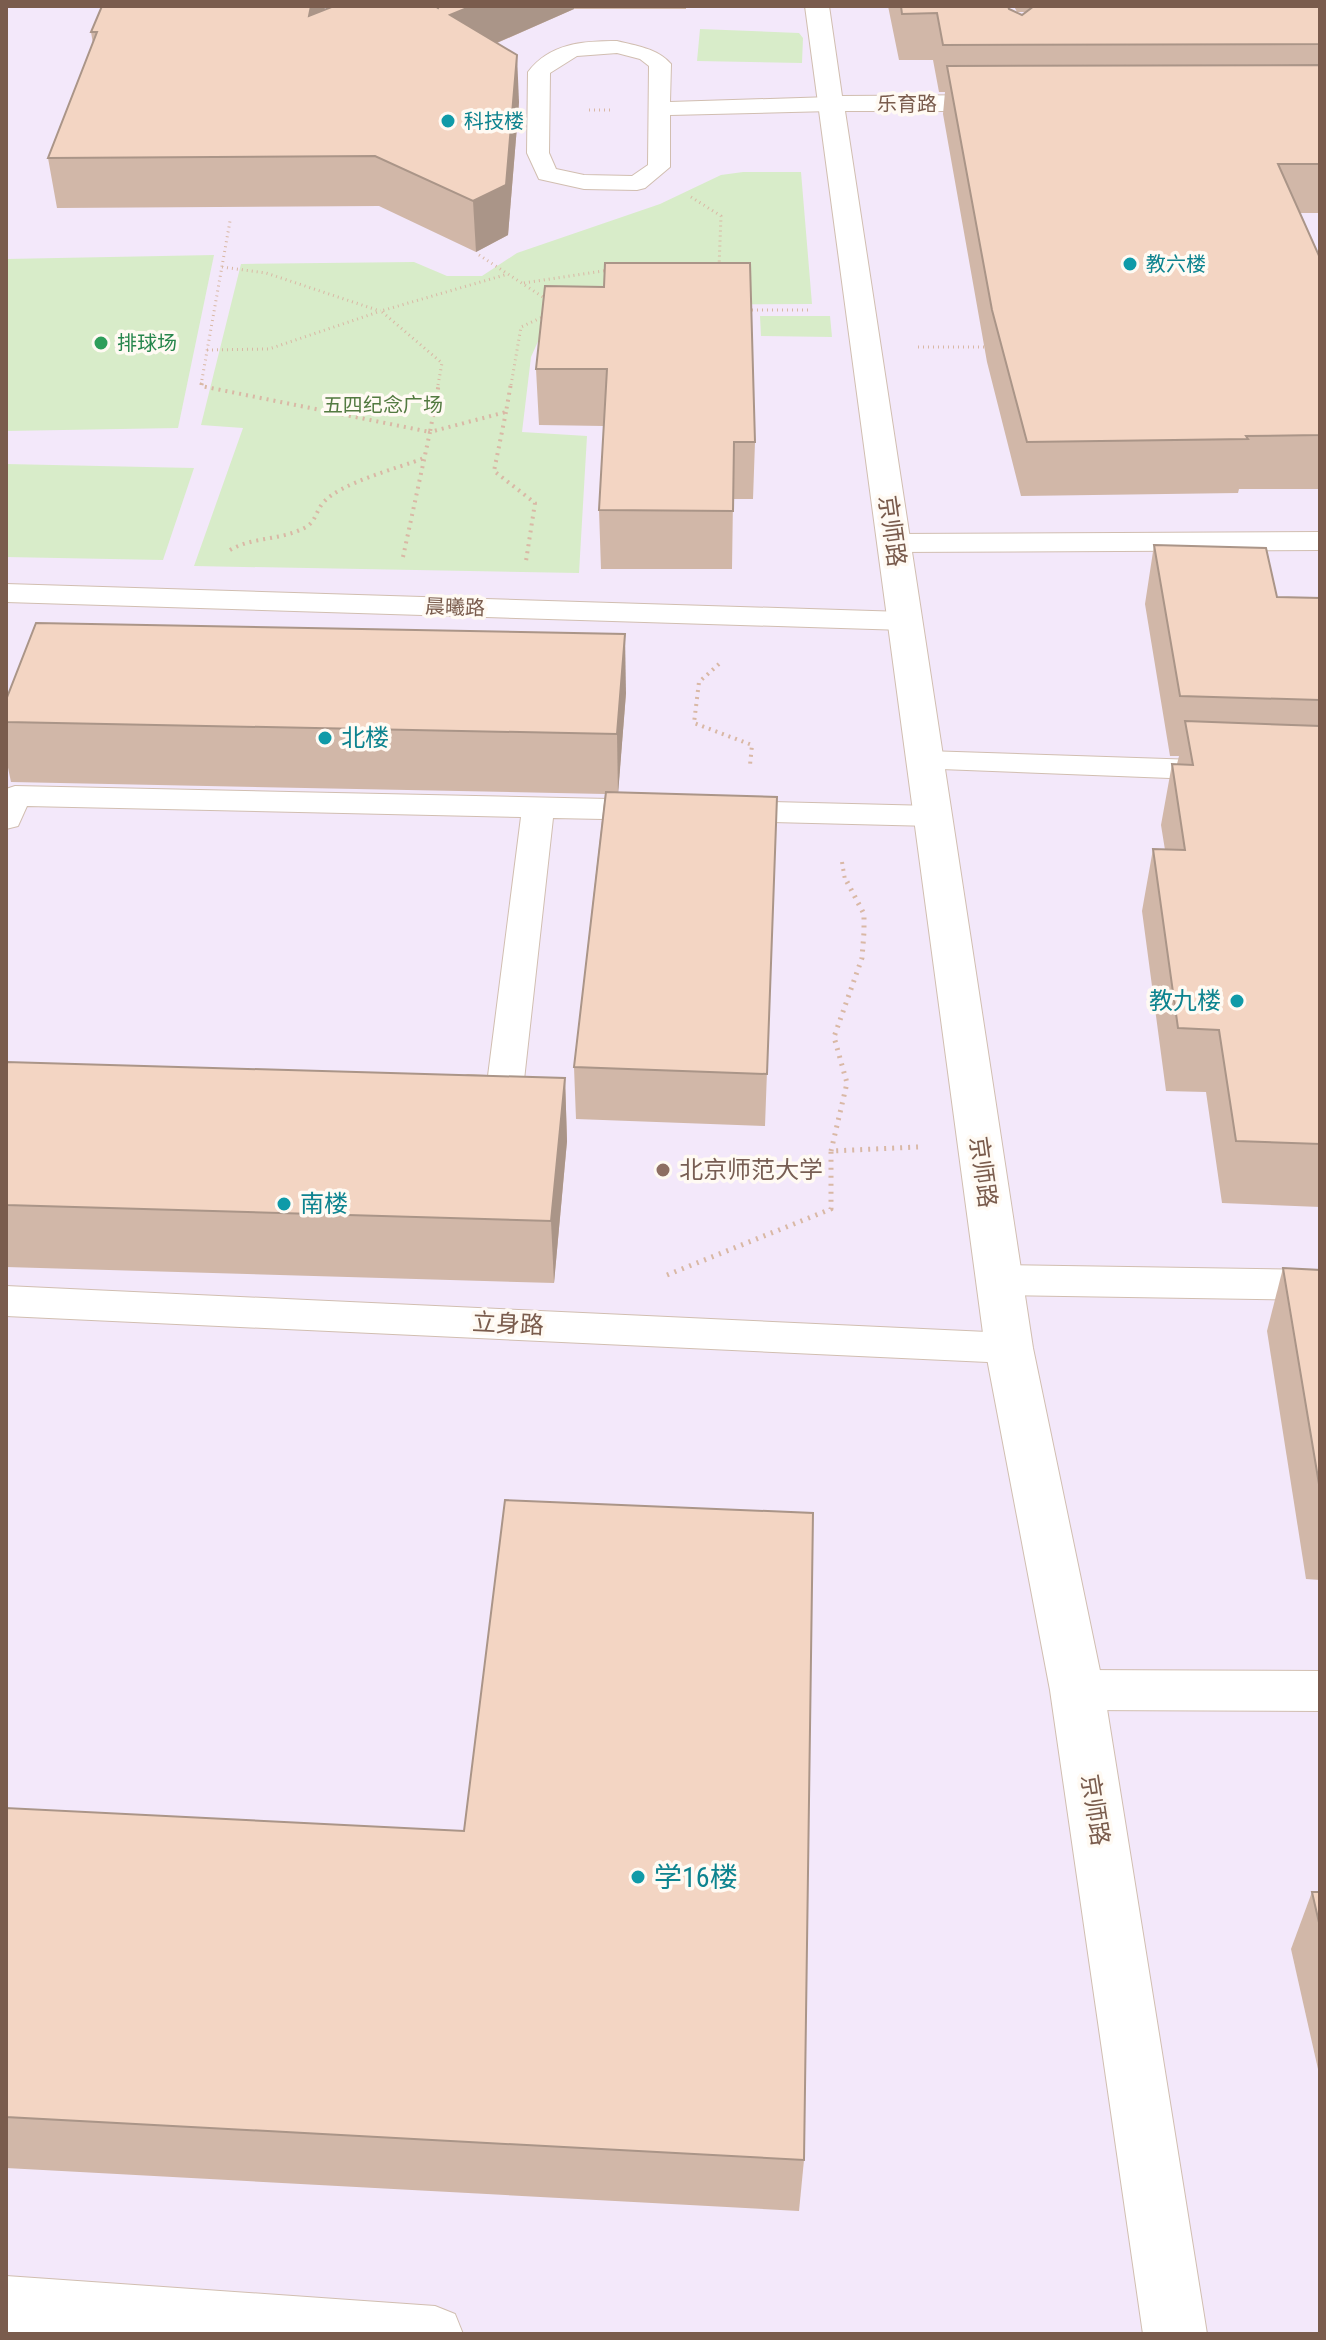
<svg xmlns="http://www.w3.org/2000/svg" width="1326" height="2340" viewBox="0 0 1326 2340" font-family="'Roboto Condensed','Noto Sans SC',sans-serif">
	<rect width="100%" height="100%" fill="#fdf6ec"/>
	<!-- education -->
	<rect fill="#f3e8fa" x="6" y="6" width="1314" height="2328"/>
	<!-- green -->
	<g fill="#d8ecc9">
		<path d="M700 29 799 33 803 38 802 63 697 61Z"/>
		<path d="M743 172H801L812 304 601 305 544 328 531 357 522 432 587 436 579 573 194 566 243 428 201 425 241 264 414 262 447 276H482L517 253 660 204 721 175Z"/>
		<path d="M214 255 178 428 6 431V259Z"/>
		<path d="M760 316H830L832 337 761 336Z"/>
		<path d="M6 464 194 468 163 560 6 557Z"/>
	</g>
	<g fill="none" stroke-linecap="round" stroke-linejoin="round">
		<defs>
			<g id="lane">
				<path d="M617 41C636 46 657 48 671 64L670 102 831 97 842 104 831 111 670 115V167L645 188 637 190 584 189 539 179 527 153 528 72C550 43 583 41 617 41ZM617 53 640 59 649 66 648 165 632 176 584 175 556 169 549 153 550 73 577 56Z"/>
				<path d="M1320 532V550L894 552 884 549 880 543 884 537 894 534Z"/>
				<path d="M6 584 904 612 914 615 919 621 914 627 904 630 6 602Z"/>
				<path d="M926 751 1320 764V784L915 768 910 761 915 754Z"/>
				<path d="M15 786 654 800 665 803 670 810 665 817 654 820 553 818 523 1089 518 1098C498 1104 475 1103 455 1097L450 1088 455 1079 468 1075 488 1076 521 817 27 806 18 826 6 829V789Z"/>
				<path d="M727 801 932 806 944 809 948 816 944 823 932 826 727 821 715 818 711 811 715 804Z"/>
				<path d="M999 1265 1320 1270V1300L999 1295 985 1290 979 1280 985 1270Z"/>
				<path d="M6 1286 1009 1333 1023 1337 1029 1348 1023 1359 1009 1363 6 1316Z"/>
				<path d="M1077 1670 1320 1671V1711L1077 1710 1061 1704 1054 1690 1061 1676Z"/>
				<path d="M6 2276 435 2306 455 2314 463 2334 6 2332Z"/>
			</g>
			<path id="street" d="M805 6H829L842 96 1004 95 1013 98 1017 103 1013 108 1004 111H845L1033 1348 1104 1690 1207 2334H1143L1050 1690 985 1348Z"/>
		</defs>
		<!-- lane casing -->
		<use href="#lane" stroke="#d1beb0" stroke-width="2"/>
		<!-- street casing -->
		<use href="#street" stroke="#d1beb0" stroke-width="2"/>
		<!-- path-far2 -->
		<g stroke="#d9b8a5" stroke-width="3" stroke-dasharray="1 4" stroke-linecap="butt">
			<path d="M589 110H611"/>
			<path d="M691 197 721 216 719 267"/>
			<path d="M1320 235V240"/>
			<path d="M479 255 549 301"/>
			<path d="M222 267 266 273 380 311"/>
			<path d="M524 283 609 270"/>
			<path d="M747 310H809"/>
			<path d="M918 347H988"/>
			<path d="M207 350 269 349 381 311"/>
			<path d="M201 385 230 221"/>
			<path d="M438 385 442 363 381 311 508 274"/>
			<path d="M511 385 521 327 547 315"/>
		</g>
		<!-- path-far1 -->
		<g stroke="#d9b8a5" stroke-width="4" stroke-dasharray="2 5" stroke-linecap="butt">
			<path d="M202 383 201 386 430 432 439 383"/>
			<path d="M506 412 494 471 535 503 526 561"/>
			<path d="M230 550C254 536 281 541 306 527 316 521 316 511 323 503 339 483 399 468 424 458"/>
			<path d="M403 557 430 432 506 412 511 383"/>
			<path d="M719 664 699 682 694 723 752 745 750 765"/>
			<path d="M842 862 845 880"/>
		</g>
		<!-- path -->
		<g stroke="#d9b8a5" stroke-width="5" stroke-dasharray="2 6" stroke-linecap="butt">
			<path d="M831 1151 847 1083 834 1037 862 958 864 932V914L845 878"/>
			<path d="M667 1275 831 1209V1151L918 1147"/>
		</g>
		<!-- lane -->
		<use href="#lane" fill="#fff" fill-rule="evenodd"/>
		<!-- street -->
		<use href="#street" fill="#fff" fill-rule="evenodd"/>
	</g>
	<!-- wall -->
	<g fill="#d1b7a8">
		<path d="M325 6V10L438 8 439 6H686V9H574L497 43 519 102 508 235 476 252 379 206 57 208 48 158 93 44 91 32Z"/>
		<path d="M888 6H1008L1009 9 1022 15 1025 12H1017L1014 6H1320V213H1300L1320 258V489H1239L1238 493 1021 496 987 362 943 114 945 92H939L933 60H899Z"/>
		<path d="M604 287 755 442 753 499H733L732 569H601L599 510 604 426 539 425 536 369Z"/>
		<path d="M1154 545 1277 597 1320 598V1207L1222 1203 1206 1092 1166 1091 1142 911 1153 849 1165 850 1161 825 1172 764H1177L1179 756H1170L1145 604Z"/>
		<path d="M626 693 618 792 777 797 765 1126 576 1119 574 1067 605 794 11 782 6 758V700Z"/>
		<path d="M6 1062 565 1078 567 1141 554 1283 6 1267Z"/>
		<path d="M1283 1268 1320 1270V1580L1306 1579 1267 1331Z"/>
		<path d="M6 1808 804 2160 799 2211 6 2168Z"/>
		<path d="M1312 1892H1320V2078L1291 1949Z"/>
	</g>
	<!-- shaded-wall -->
	<g fill="#aa9588">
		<path d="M311 6H325L314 63 309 16Z"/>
		<path d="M472 6H574V9L453 62 450 15Z"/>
		<path d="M517 55 519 102 508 235 476 252 473 201Z"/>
		<path d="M625 634 626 693 618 795 617 734Z"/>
		<path d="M565 1078 567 1141 554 1283 551 1221Z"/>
	</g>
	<!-- building -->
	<g fill="#f3d5c3" stroke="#aa9588" stroke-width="2">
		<path d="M102 6H311L309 16 334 6H435L438 8 439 6H472L450 15 517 55 506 185 473 201 375 156 48 158 97 32H91Z"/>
		<path d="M901 6H1008L1009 9 1022 15 1034 6H1320V44L943 45 937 13 902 14Z"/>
		<path d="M1320 65V164H1278L1320 258V435L1246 436 1248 439 1027 442 992 310 947 66Z"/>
		<path d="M605 263H750L755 442H734L733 511 599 510 607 369H536L545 286 604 287Z"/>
		<path d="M1154 545 1266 548 1277 597 1320 598V700L1180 696Z"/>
		<path d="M36 623 625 634 617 734 6 722V700Z"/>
		<path d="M1185 721 1320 726V1144L1236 1141 1219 1030 1178 1028 1153 849 1185 850 1172 764 1193 765Z"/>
		<path d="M606 792 777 797 767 1074 574 1067Z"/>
		<path d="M6 1062 565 1078 551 1221 6 1205Z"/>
		<path d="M1283 1268 1320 1270V1490Z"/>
		<path d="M505 1500 813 1513 804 2160 6 2117V1808L464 1831Z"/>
		<path d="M1312 1892H1320V1927Z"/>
	</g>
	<!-- markers -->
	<g fill="#0f9aa8" stroke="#fffaf3" stroke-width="3">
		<circle cx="448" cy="121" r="8"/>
		<circle cx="1130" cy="264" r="8"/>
		<circle cx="325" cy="738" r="8"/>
		<circle cx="1237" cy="1001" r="8"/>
		<circle cx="284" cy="1204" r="8"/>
		<circle cx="638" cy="1877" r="8"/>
	</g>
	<circle fill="#2e9e5b" stroke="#fffaf3" stroke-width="3" cx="101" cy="343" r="8"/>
	<circle fill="#8d6e63" stroke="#fffaf3" stroke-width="3" cx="663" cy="1170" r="8"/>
	<g text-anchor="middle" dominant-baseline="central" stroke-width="7" stroke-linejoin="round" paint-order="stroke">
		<!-- far-street labels -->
		<g font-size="20" fill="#7a5c4d" stroke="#fffaf3">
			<text x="907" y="104">乐育路</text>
			<text transform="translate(455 607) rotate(2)">晨曦路</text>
		</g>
		<!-- far-culture labels -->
		<g font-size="20" fill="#0d838f" stroke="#fffaf3" text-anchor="start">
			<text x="464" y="121">科技楼</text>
			<text x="1146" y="264">教六楼</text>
		</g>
		<!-- far-leisure labels -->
		<g font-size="20" fill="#27864d" stroke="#fffaf3" text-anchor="start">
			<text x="117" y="343">排球场</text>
		</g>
		<!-- far-park labels -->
		<g font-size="20" fill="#537a41" stroke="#fffaf3">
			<text x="383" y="405">五四纪念广场</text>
		</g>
		<!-- street labels -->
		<g font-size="24" fill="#7a5c4d" stroke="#fffaf3">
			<text transform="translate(892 531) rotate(82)">京师路</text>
			<text transform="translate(983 1172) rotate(82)">京师路</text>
			<text transform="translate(508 1324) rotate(3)">立身路</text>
			<text transform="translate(1095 1810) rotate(81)">京师路</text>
		</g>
		<!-- culture labels -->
		<g font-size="24" fill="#0d838f" stroke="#fffaf3" text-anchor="start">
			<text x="341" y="738">北楼</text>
			<text x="1221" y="1001" text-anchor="end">教九楼</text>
			<text x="300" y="1204">南楼</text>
		</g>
		<!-- education labels -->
		<g font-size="24" fill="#785e54" stroke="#fffaf3" text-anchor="start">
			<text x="679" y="1170">北京师范大学</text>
		</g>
		<!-- near-culture labels -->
		<g font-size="28" fill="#0d838f" stroke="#fffaf3" text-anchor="start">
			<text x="654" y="1877">学16楼</text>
		</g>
	</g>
	<!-- border -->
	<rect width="1326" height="2340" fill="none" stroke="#7a5c4d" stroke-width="16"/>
</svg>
